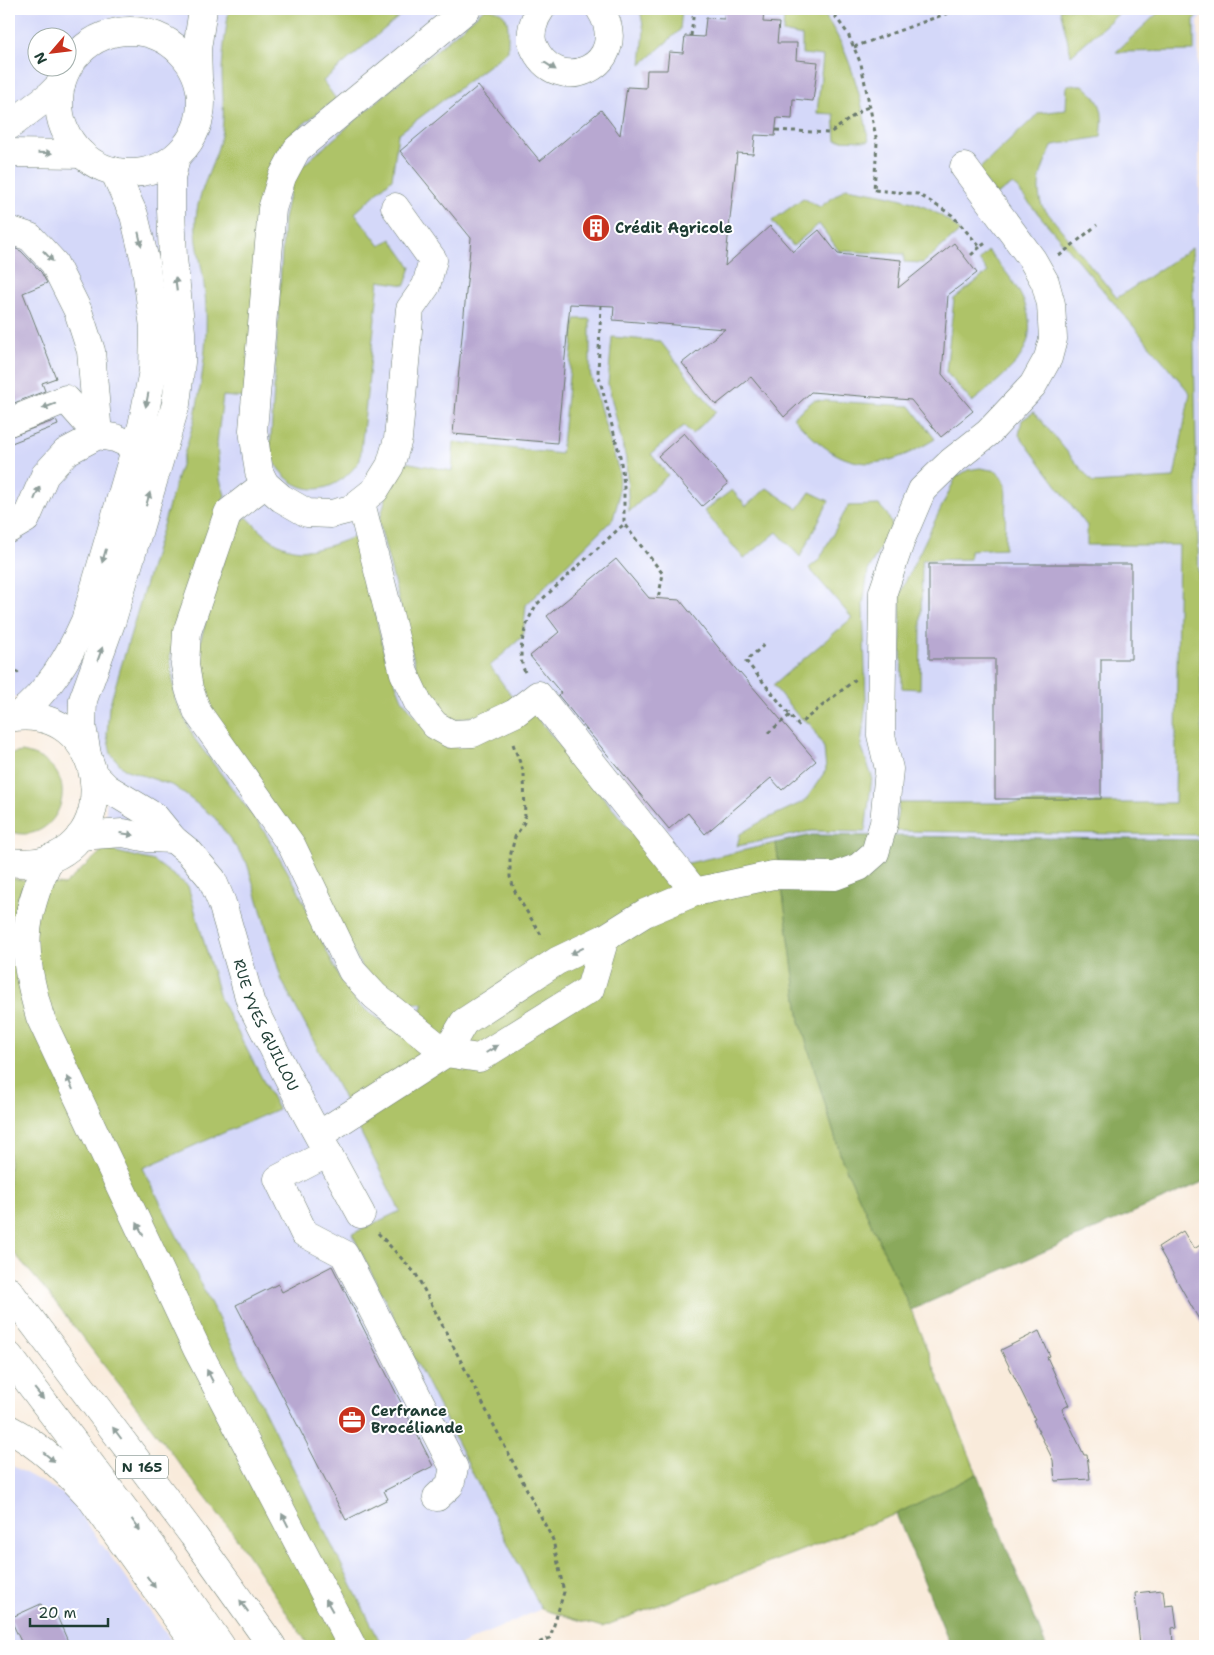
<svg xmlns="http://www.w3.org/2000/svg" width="1214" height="1655" viewBox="0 0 1214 1655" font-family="'Shantell Sans',sans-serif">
	<rect width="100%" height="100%" fill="#fff"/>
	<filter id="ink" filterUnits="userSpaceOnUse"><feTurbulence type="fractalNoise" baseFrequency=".02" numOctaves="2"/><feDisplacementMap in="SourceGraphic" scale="10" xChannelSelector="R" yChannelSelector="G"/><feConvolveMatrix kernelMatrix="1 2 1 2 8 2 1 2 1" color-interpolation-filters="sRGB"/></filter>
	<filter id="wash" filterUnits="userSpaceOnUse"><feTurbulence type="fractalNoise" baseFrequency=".0096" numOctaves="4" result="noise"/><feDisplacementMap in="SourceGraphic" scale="20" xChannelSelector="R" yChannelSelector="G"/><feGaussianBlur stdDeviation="1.12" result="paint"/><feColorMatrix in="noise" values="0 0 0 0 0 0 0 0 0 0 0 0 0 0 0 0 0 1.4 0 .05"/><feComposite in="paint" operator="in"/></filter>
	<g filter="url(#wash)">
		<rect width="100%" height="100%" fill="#f9ebdb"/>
		<!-- built -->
		<g fill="#d4d8f9" fill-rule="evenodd">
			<path d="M9 9H1205L1198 22 1205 840 812 835 663 869 411 1034 341 1091 400 1212 352 1234 541 1609 458 1646H382L143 1168 278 1109 220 998 188 887 154 861 104 849 108 769 96 737 16 696 9 699ZM38 38H68V68H38Z"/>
			<path d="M9 1464 67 1496 175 1646H9Z"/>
		</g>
		<!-- green -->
		<g fill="#aec367" stroke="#66804e">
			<path d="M229 9H408L323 81 336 99C302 125 273 143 264 188L245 398 223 396 217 443 220 480 225 495 197 568 170 655 175 698 194 738 263 829 296 886 340 979 360 1006 407 1038 424 1004 401 1002 364 970 221 729 208 702 202 677 199 646 233 525 247 517C256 526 266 537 277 543 301 557 329 547 353 537L361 548 385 657 402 699 421 724 533 713 663 869 776 843 800 1021 842 1160 911 1310 977 1474 896 1514 602 1627 541 1609 352 1234 400 1211 340 1091 282 981 247 863 215 818 174 786 124 769 111 754 107 735 109 707 194 421C203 377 210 330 204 285 202 262 194 241 196 217 199 186 218 160 222 130 225 108 222 90 222 69 223 49 226 29 229 9Z"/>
			<path d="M484 9C514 9 507 27 508 51L398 134 392 179 355 213 380 246 391 239 411 267 405 285 379 281 360 460C333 500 290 499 270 454L284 219 291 185 300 168Z"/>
			<path d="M640 9H682L680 30 641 65 644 31Z"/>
			<path d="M769 9H820C850 48 860 93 869 141L836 140 834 114 817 113 823 56 802 54V36L783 32 784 15 769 14Z"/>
			<path d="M1060 9H1124L1071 55Z"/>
			<path d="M1162 9H1202L1194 20V51L1116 52Z"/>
			<path d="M1067 85H1083C1103 103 1104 110 1101 137L1053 145C1043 165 1034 184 1042 206L1117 298 1192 248 1204 835 895 831 899 803H1175L1179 545H1087V526L1019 435 1022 420 1034 412 1093 483 1174 478 1190 393 1013 184 996 195 977 171 1039 113 1066 110Z"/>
			<path d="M846 188C888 195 929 200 960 231L923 263 904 262V254L839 251 819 224 793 246 772 221 803 198 820 207Z"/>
			<path d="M988 251C1017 283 1050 325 1013 366 1001 379 986 391 972 402L946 372 954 299 988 272 979 260Z"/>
			<path d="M575 319H590V373L619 472 618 501 613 519 526 605 523 636 490 666 513 698 494 713 450 720 433 705 421 688 379 522 387 494 405 462 452 471 454 442 561 454Z"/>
			<path d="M612 337 660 341 716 412 692 434 684 426 651 454 668 475 629 512 626 459 608 384Z"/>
			<path d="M814 400 910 406 935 439C875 476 840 471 793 417Z"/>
			<path d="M980 468 997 471 1006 484 1005 548 970 550V559L922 560 920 689 902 688 900 593 956 477 968 470Z"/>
			<path d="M767 488 798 509 810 492 829 501 800 557 777 532 744 559 704 511 732 490 746 506Z"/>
			<path d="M879 505 887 514 892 525 868 571 863 604 866 702 861 745 872 777 865 832 811 831 737 846 740 834 762 821 805 801 826 770 824 748 810 724 798 716 773 685 852 618 809 568 819 560 848 506Z"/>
			<path d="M22 752C93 766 58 851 9 831V754Z"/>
			<path d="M104 849 154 861 188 886 220 998 278 1109 143 1168 382 1646H309L233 1533 49 1294 9 1247V878L64 885Z"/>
		</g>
		<!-- forest -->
		<g fill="#8aa95c" stroke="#547348">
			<path d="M812 835 1205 840V1181L911 1310 842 1160 800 1021 776 843Z"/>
			<path d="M977 1474 1046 1646H951L896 1514Z"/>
		</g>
		<g id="blocks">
			<!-- building -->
			<g fill="#b8a8d1">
				<path d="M725 9H764L763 22 779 23 777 43H797L796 60 818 62 813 101 793 99 792 119 777 118 775 136 755 135 753 154 737 153 725 266 770 226 793 252 819 230 838 254 901 260 898 288 954 243 977 273 948 295 942 374 973 411 941 437 911 400 811 392 784 417 751 377 716 405 682 363 725 329 613 320 614 306 570 304 557 443 453 434 471 238 400 151 478 86 540 161 601 110 620 135 627 87 646 88 647 70H667L669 52 683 53 685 36 704 37 706 18 724 19Z"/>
				<path d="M9 246 21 251 41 272 47 283 23 293 56 378 42 383 45 391 9 405Z"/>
				<path d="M56 420 58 425 9 444V437Z"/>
				<path d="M684 433 728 484 702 506 658 456Z"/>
				<path d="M616 559 649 598 680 600 739 673 740 672 816 761 782 790 771 778 705 834 688 813 669 829 558 695 561 693 530 656 559 632 547 616Z"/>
				<path d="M929 564H1131V659H1101V799H995V659H929Z"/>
				<path d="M1183 1231 1194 1249 1205 1242V1330L1158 1247Z"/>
				<path d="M332 1266 433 1466 384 1491 388 1499 346 1520 236 1305 278 1284 282 1292Z"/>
				<path d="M1039 1331 1050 1356 1047 1357 1069 1405 1062 1409 1084 1455H1087L1090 1479 1055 1481 1053 1460 1033 1420 1035 1419 1001 1350Z"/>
				<path d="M1163 1590 1165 1606 1174 1605 1177 1627 1172 1628 1173 1646H1140L1135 1593Z"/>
				<path d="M41 1604 47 1618 56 1614 70 1646H23L10 1618Z"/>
			</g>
		</g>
	</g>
	<g filter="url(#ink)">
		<use href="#blocks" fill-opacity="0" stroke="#6b7a6e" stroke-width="1"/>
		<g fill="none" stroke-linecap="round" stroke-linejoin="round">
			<defs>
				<g id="minor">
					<path d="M541 9C534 18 529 34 533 45 556 102 635 64 600 9"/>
					<path d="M395 207 433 260 426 286 410 309 398 439 390 466 375 490 351 509 331 514 307 513 281 498 265 484 259 472 253 430 272 209 282 177 297 149 467 9"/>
					<path d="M9 230 30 237 54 263 78 311 91 351 98 435"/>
					<path d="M9 422 66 399 98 435"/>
					<path d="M265 484 228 513 187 632 185 665 189 689 198 713 292 846 352 971 375 996 446 1053 479 1058 590 989 605 938 557 961 464 1022 446 1053 319 1135"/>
					<path d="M361 503 404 673 419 705 435 725 451 734 473 733 515 713 538 695 695 892 645 913 605 938"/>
					<path d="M9 529 26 519 45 475 66 452 98 435 115 438 136 447"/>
					<path id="s1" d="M94 775 107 788 155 817 173 839 189 852 212 879 222 903 251 1004 307 1115 361 1214"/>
					<path d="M80 836 123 833 148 838 173 839"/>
					<path d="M695 892 773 875 835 876 859 867 875 853 884 823 889 769 881 735 883 592 902 537 922 490 951 462 988 433 1033 385 1048 358 1053 339 1051 304 1045 282 1032 259 964 167"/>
					<path d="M328 1153 278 1179 304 1233 344 1254 454 1468 450 1485 437 1497"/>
				</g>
				<g id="major">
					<circle cx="130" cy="102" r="71"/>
					<path d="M198 78 197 49 203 9"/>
					<path d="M9 126 50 95 61 84"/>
					<path d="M9 153 82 154"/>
					<path d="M17 716C49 691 69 657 85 621L142 426 153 371 154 327 145 261 134 215 114 171"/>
					<path d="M9 718C119 699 127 877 9 862"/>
					<path d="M87 755 82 726 83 700 112 620 176 404 181 362V332L173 258 171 209V179L176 157"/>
				</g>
				<g id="highway">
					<path d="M50 858C20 921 21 951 40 1017L197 1349 352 1646"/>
					<path d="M9 1291 193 1535 272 1646"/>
					<path d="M9 1356 152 1546 221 1646"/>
					<path d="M9 1429C40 1445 66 1471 90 1497L197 1646"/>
				</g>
			</defs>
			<!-- minor casing -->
			<use href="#minor" stroke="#6b7a6e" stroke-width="29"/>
			<!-- major casing -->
			<use href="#major" stroke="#6b7a6e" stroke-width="29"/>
			<!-- highway casing -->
			<use href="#highway" stroke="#6b7a6e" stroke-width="29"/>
			<!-- path -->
			<g stroke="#6b7a6e" stroke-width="3" stroke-dasharray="4 4" stroke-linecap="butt">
				<path d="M830 9 848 34 861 64 877 142 874 190 918 194 952 215 980 247 987 242"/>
				<path d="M691 36 694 9"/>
				<path d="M854 47 959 9"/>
				<path d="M776 130 830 133 863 109 869 107"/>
				<path d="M971 255 980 247"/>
				<path d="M1059 256 1097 225"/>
				<path d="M601 305 598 373 620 456 624 484V524L663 574 658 599"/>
				<path d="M764 645 746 661 798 725 856 679"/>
				<path d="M9 666 21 675"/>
				<path d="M525 672C515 653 526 620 537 604L624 524"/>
				<path d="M768 733 790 715"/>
				<path d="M513 744 524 773 525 821 515 837 510 857V877L516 894 543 938"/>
				<path d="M378 1233 416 1274 553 1540 564 1592 550 1638 531 1646"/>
			</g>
			<!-- minor -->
			<use href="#minor" stroke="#fff" stroke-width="28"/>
			<!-- major -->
			<use href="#major" stroke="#fff" stroke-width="28"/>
			<!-- highway -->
			<use href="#highway" stroke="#fff" stroke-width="28"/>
		</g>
		<!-- one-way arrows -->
		<defs><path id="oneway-solid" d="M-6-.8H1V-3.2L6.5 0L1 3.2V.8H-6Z" transform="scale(1.25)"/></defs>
		<g fill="#8f9e9a">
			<use href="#oneway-solid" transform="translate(550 66) rotate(33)"/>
			<use href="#oneway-solid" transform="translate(45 153) rotate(1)"/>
			<use href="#oneway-solid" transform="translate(140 239) rotate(77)"/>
			<use href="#oneway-solid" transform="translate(48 256) rotate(47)"/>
			<use href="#oneway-solid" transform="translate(176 284) rotate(-97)"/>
			<use href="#oneway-solid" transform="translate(147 400) rotate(101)"/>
			<use href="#oneway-solid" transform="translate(49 406) rotate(159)"/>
			<use href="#oneway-solid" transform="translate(37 493) rotate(-67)"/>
			<use href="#oneway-solid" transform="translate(148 499) rotate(-74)"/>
			<use href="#oneway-solid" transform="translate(104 556) rotate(106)"/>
			<use href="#oneway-solid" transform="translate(100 654) rotate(-70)"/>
			<use href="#oneway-solid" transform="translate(127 834) rotate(8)"/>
			<use href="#oneway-solid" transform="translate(577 951) rotate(154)"/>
			<use href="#oneway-solid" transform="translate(492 1049) rotate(-32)"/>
			<use href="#oneway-solid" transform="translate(70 1083) rotate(-114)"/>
			<use href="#oneway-solid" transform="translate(140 1229) rotate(-116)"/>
			<use href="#oneway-solid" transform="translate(210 1376) rotate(-117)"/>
			<use href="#oneway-solid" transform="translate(39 1394) rotate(51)"/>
			<use href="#oneway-solid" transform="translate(117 1433) rotate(-127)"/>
			<use href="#oneway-solid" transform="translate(49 1457) rotate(39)"/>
			<use href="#oneway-solid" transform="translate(285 1520) rotate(-117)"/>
			<use href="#oneway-solid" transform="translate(136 1525) rotate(54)"/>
			<use href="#oneway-solid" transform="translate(151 1582) rotate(54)"/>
			<use href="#oneway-solid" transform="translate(329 1605) rotate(-119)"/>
			<use href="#oneway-solid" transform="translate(244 1606) rotate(-125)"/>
		</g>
	</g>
	<!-- icons -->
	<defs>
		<symbol id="building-disc" viewBox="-11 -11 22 22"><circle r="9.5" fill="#c8321e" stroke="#fff"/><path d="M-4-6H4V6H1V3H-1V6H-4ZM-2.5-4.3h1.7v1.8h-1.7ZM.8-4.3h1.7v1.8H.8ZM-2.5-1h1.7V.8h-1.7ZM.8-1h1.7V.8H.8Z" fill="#fff"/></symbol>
		<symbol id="office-disc" viewBox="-11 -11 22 22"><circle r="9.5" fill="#c8321e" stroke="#fff"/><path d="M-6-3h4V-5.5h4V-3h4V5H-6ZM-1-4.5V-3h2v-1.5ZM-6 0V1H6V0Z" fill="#fff"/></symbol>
	</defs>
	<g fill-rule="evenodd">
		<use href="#building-disc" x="580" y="212" width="32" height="32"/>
		<use href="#office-disc" x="336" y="1404" width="32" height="32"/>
	</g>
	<g text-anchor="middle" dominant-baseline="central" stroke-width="4" stroke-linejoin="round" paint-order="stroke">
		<!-- shield labels -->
		<rect fill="#fff" stroke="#627771" stroke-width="1" x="116" y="1455.5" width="52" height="23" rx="4"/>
		<g font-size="14" font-weight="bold" fill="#1f3d34">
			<text x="142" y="1467">N 165</text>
		</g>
		<!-- poi labels -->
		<g font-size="15" font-weight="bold" fill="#1f3d34" stroke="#fff" text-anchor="start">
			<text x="615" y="228">Crédit Agricole</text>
			<text x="371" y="1411">Cerfrance<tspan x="371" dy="17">Brocéliande</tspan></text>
		</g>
		<!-- street labels -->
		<g font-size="15" fill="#1f3d34" stroke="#fff">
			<text stroke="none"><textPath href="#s1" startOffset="315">RUE YVES GUILLOU</textPath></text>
		</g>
	</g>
	<!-- margin -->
	<rect width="1214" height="1655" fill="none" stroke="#fff" stroke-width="30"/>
	<!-- north arrow -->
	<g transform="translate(52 52) rotate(242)"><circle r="24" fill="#ffffff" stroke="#a5b1ae"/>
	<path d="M0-4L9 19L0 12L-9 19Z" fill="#c8321e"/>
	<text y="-8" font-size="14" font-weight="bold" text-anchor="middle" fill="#1f3d34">N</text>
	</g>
	<!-- scale -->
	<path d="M30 1618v8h78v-8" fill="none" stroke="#1f3d34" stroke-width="2.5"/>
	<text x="38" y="1618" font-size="15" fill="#1f3d34" stroke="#ffffff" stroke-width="4" paint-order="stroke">20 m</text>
</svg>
